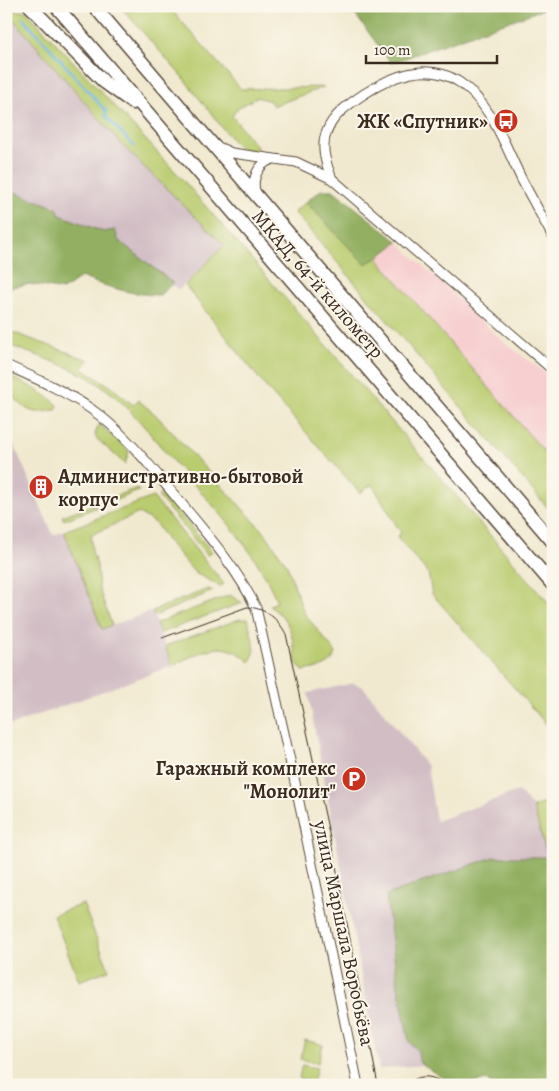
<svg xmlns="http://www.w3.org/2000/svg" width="559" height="1091" viewBox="0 0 559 1091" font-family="Alegreya,serif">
	<rect width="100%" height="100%" fill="#fbf7ec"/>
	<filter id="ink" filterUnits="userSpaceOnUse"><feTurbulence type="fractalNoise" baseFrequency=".02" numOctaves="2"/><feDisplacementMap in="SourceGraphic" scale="10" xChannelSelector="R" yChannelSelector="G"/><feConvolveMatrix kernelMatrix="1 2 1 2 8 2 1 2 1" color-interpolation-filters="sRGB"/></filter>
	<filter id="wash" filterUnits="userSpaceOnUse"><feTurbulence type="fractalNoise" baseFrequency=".0096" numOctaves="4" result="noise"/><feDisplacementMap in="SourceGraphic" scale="20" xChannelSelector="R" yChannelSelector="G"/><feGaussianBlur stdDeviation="1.12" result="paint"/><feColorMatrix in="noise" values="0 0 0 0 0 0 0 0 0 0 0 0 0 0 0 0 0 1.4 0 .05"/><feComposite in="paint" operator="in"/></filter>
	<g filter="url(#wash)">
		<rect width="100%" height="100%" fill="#f1e9cf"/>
		<!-- built -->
		<path fill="#f7cfd0" d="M398 242 500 339 553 379V462L377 258Z"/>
		<!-- industrial -->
		<g fill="#d2bdc5">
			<path d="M6 14H10L122 145 224 245 179 290 118 240 115 231 103 232 59 215 57 208 6 189Z"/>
			<path d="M6 426 53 535 64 531 102 629 152 611 172 666 6 727Z"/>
			<path d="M354 683 364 688 427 766 436 821 518 791 533 807 548 858 494 857 398 986 409 1042 418 1051 419 1060 423 1065 379 1069 308 693Z"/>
		</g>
		<!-- green -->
		<g fill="#bacc6f" stroke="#7a7b46">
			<path d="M120 6H168L241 89 324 87 273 106 270 101 257 97 238 108 232 116 257 147 256 152 242 150 232 140 184 79Z"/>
			<path d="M6 11H26L183 180 553 608V732L432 594 428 573 397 537 401 533 372 484 360 493 265 386 185 285 224 245 122 145Z"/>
			<path d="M306 202 365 263 377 258 553 462V514L294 212Z"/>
			<path d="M6 330 89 360 82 369 109 385 133 405 138 400 156 415 265 533 287 565 304 613 336 653C331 668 317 668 303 671L296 663C294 647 293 629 282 616 278 612 273 610 270 605L277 602C256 547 209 502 171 459 149 433 126 401 97 383 70 365 36 356 6 344Z"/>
			<path d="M6 375C24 383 43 392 58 405L56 410C35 413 30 415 15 398L6 402Z"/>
			<path d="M99 424 129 451 125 464 96 438 95 434Z"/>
			<path d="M137 488 139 491 64 520 62 516Z"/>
			<path d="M164 495 212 552 207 555 158 496Z"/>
			<path d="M153 497 224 584 220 586 195 573 167 540 156 524 139 513 91 535 92 552 97 565 99 589 112 625 102 629 64 531Z"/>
			<path d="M208 589 213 591 154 616 152 611Z"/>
			<path d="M230 595 242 603 160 633 156 623Z"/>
			<path d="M240 619H248L255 650 250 662C222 636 201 652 172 666L165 646Z"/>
			<path d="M553 800V857L548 858 533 807Z"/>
			<path d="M83 904 109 970 79 981 53 915Z"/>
			<path d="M305 1040 323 1045 318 1063 300 1059Z"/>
			<path d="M302 1065 317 1068 313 1082 299 1078Z"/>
			<path d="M425 1078 441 1085H409L417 1080Z"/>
		</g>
		<!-- forest -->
		<g fill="#93b062" stroke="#676d40">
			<path d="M349 6H552L391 63Z"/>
			<path d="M6 189 57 208 60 215 103 232 115 230 118 240 173 283 160 295C132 295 107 287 81 277L63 290 30 284 6 288Z"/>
			<path d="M321 190H333L398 242 377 258 365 264 306 202Z"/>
			<path d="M494 857H553V1085H492L486 1080 466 1085 450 1083 423 1065 419 1061 418 1051 409 1042 398 986 386 895Z"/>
		</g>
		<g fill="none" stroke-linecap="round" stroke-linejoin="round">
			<!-- stream -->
			<path stroke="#6fb8e7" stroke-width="2.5" d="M23 18 106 111V117L134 146"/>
		</g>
	</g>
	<g filter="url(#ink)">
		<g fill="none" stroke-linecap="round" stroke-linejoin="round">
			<defs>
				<g id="minor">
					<path d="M216 146 232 153 296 162 332 179 553 370"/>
					<path d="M332 179C326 164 320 147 327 131 333 115 349 104 364 94 392 76 427 61 459 82 492 104 505 146 522 180 532 199 543 218 553 237"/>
					<path d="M256 194C251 180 257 164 273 159"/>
					<path d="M6 365C35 378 65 391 91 409 124 432 150 466 176 497 205 532 236 566 256 608L294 778 358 1085"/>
				</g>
				<g id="highway">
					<path d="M30 6 104 82 133 103"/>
					<path d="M56 6 553 585"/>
					<path d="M94 6 553 542"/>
				</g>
			</defs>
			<!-- minor casing -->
			<use href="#minor" stroke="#564739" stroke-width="11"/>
			<!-- highway casing -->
			<use href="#highway" stroke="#564739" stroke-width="15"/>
			<!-- minor -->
			<use href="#minor" stroke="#fff" stroke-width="9"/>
			<!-- highway -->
			<use href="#highway" stroke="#fff" stroke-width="12"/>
			<!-- tram -->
			<g stroke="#3b2a1e" stroke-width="1">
				<path d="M162 638 247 607C266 608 278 619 286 634L336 866 378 1085"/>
				<path d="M407 1085C419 1073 433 1075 445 1085"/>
			</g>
		</g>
	</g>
	<!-- icons -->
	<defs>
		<symbol id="bus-disc" viewBox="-11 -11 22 22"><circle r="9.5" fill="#c8321e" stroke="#fbf7ec"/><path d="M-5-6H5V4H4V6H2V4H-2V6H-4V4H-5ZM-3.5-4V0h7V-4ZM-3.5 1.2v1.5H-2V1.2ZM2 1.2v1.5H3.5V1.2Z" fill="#fff"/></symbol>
		<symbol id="building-disc" viewBox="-11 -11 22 22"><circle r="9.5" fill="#c8321e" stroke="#fbf7ec"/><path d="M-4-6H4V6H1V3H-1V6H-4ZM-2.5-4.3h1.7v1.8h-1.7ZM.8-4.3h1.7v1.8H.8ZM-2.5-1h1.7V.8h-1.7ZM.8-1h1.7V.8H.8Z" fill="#fff"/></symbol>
		<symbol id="parking-disc" viewBox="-11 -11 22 22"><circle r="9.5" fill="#c8321e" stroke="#fbf7ec"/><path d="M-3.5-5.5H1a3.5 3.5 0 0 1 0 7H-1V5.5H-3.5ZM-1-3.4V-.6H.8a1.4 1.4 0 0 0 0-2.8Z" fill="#fff"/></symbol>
	</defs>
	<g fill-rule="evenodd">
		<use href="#bus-disc" x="492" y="107" width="28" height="28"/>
		<use href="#building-disc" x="27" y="473" width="28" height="28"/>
		<use href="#parking-disc" x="340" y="765" width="28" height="28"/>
	</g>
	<g text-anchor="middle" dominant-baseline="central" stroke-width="4" stroke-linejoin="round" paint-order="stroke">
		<!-- poi labels -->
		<g font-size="20" font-weight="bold" fill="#3b2a1e" stroke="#fbf7ec" text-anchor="end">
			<text x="488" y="121">ЖК «Спутник»</text>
			<text x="58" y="476" text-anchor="start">Административно-бытовой<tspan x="58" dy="23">корпус</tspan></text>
			<text x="336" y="768">Гаражный комплекс<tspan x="336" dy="23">"Монолит"</tspan></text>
		</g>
		<!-- street labels -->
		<g font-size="20" fill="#3b2a1e" stroke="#fbf7ec">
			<text transform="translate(318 284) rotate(49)">МКАД, 64-й километр</text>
			<text transform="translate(344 933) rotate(78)">улица Маршала Воробьёва</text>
		</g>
	</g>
	<!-- margin -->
	<rect width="559" height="1091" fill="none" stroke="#fbf7ec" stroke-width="25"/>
	<!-- scale -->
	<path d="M366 55v8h131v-8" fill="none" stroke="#3b2a1e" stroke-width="2.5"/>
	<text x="374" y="55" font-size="15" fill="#3b2a1e" stroke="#fbf7ec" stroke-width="4" paint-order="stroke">100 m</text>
</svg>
